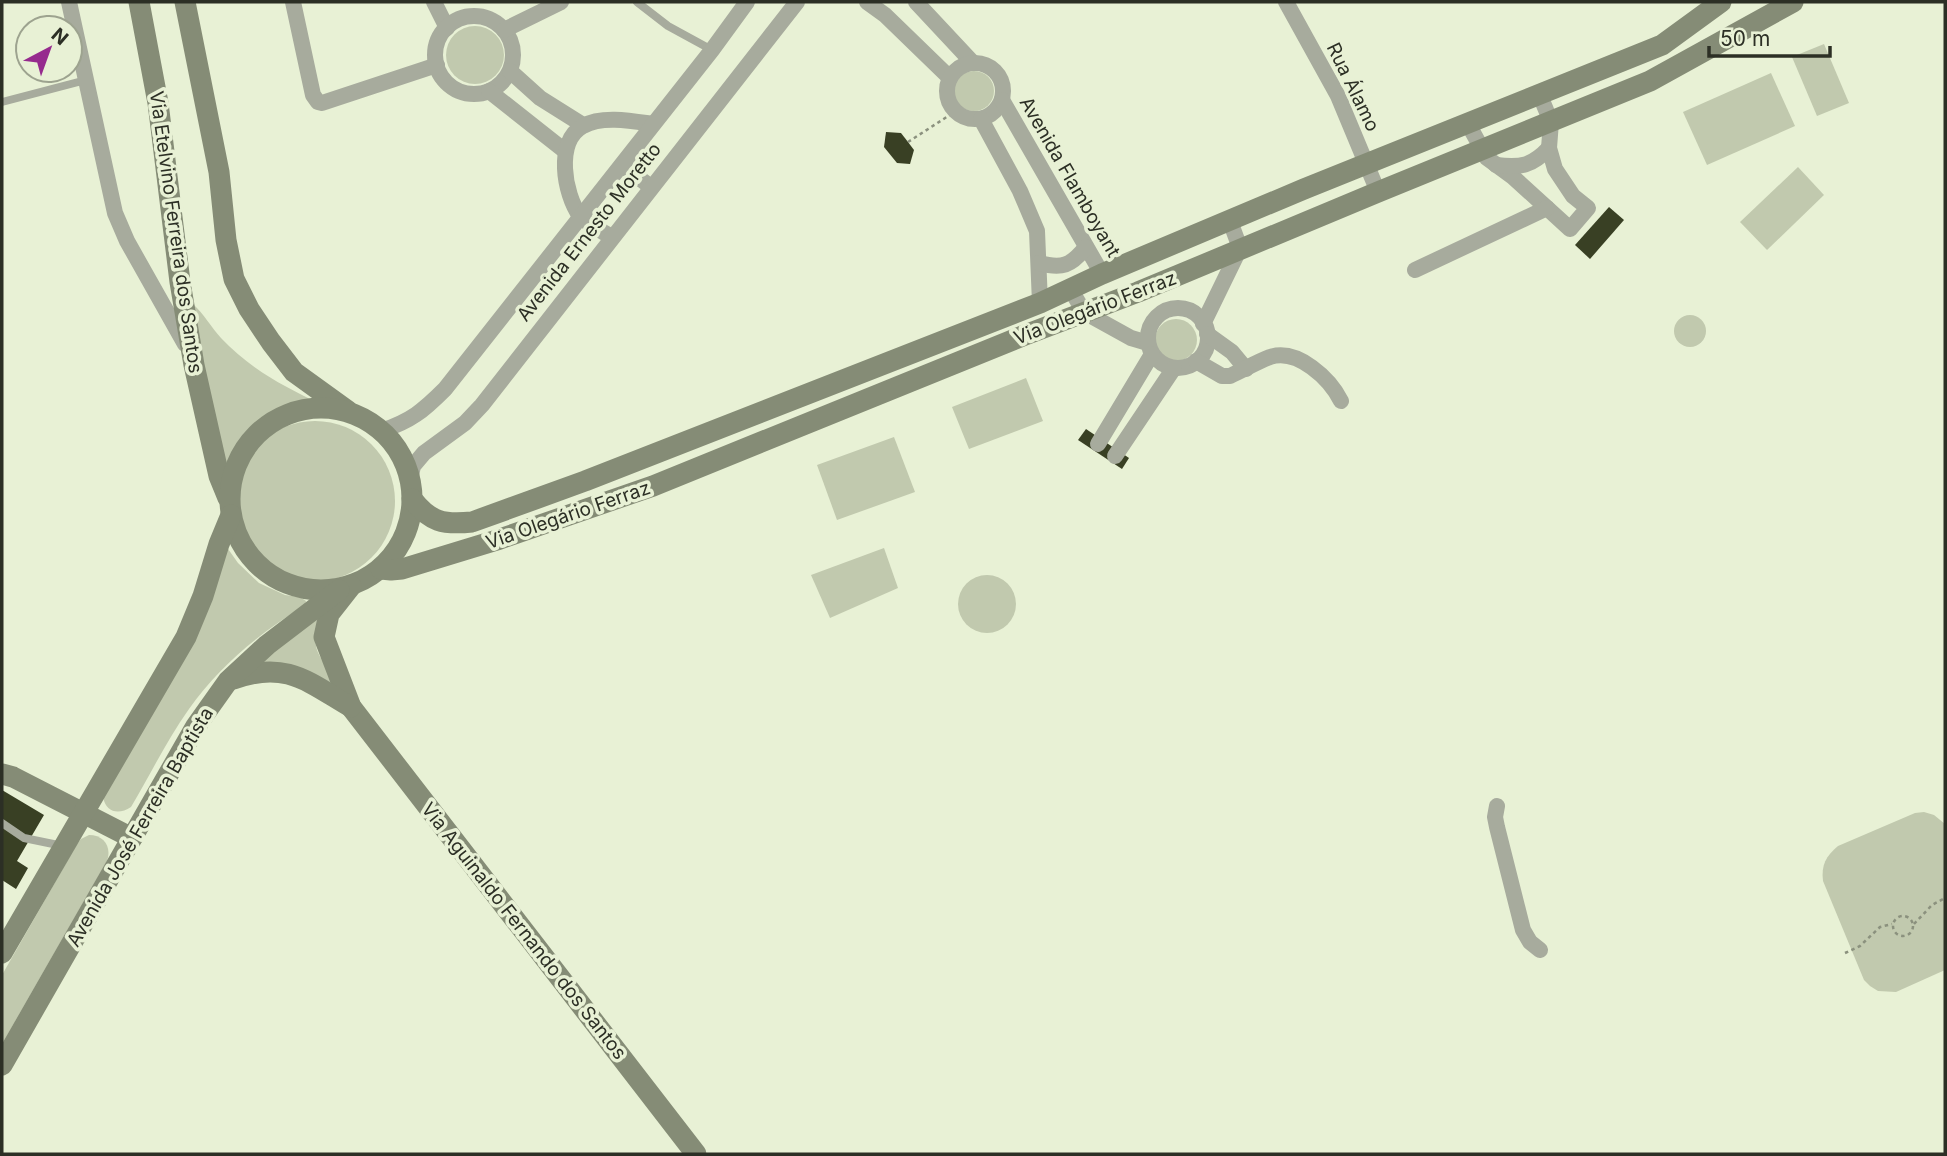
<svg xmlns="http://www.w3.org/2000/svg" width="1947" height="1156" viewBox="0 0 1947 1156" font-family="Inter,sans-serif">
	<rect width="100%" height="100%" fill="#e8f1d5"/>
	<!-- green -->
	<g fill="#c1c9ae">
		<circle cx="475" cy="55" r="29"/>
		<path d="M1824 44 1849 103 1817 116 1792 57Z"/>
		<circle cx="974" cy="91" r="20"/>
		<path d="M1771 73 1795 126 1707 165 1683 112Z"/>
		<path d="M1798 167 1824 195 1767 250 1740 222Z"/>
		<path d="M193 304C204 314 211 327 221 338 249 368 284 387 321 404L289 407 260 421 237 444 223 473Z"/>
		<circle cx="1690" cy="331" r="16"/>
		<circle cx="1176" cy="340" r="21"/>
		<path d="M1026 378 1043 421 969 449 952 407Z"/>
		<circle cx="315" cy="501" r="80"/>
		<path d="M894 437 915 492 837 520 817 465Z"/>
		<path d="M226 546 238 563 259 583 285 595 300 597 306 601 305 605C260 633 220 665 189 709 167 740 150 775 131 807 119 815 106 813 103 797Z"/>
		<path d="M884 548 898 588 830 618 811 575Z"/>
		<circle cx="987" cy="604" r="29"/>
		<path d="M316 619 318 620C312 651 317 651 333 677L331 683C302 667 290 661 257 665Z"/>
		<path d="M1924 812 1934 815 1945 824V970L1896 992 1878 991 1870 986 1864 980 1823 881C1821 865 1826 856 1838 846L1915 813Z"/>
		<path d="M89 835C104 835 112 847 107 861L2 1044V975L77 844 81 839Z"/>
	</g>
	<!-- building -->
	<g fill="#394024">
		<path d="M886 132 901 133 908 142 914 150 910 164 897 163 884 147Z"/>
		<path d="M1609 207 1624 220 1590 259 1575 245Z"/>
		<path d="M1086 429 1129 458 1122 469 1078 440Z"/>
		<path d="M2 790 44 815 17 861 28 868 16 889 2 880Z"/>
	</g>
	<g fill="none" stroke-linecap="round" stroke-linejoin="round">
		<!-- path -->
		<g stroke="#8b917e" stroke-width="2.5" stroke-dasharray="3.5 3.5" stroke-linecap="butt">
			<path d="M908 142 956 111"/>
			<circle cx="1903" cy="926" r="10"/>
			<path d="M1914 924 1932 905 1945 898"/>
			<path d="M1845 953 1860 946 1880 927 1892 924"/>
		</g>
		<!-- lane -->
		<g stroke="#a7ab9d" stroke-width="8">
			<path d="M637 2 668 26 712 50"/>
			<path d="M2 102 86 80"/>
			<path d="M2 823 24 838 63 846"/>
		</g>
		<!-- street -->
		<g stroke="#a7ab9d" stroke-width="16">
			<path d="M69 2 115 213 127 241 185 344"/>
			<path d="M293 2 313 95 318 102 322 103 437 65"/>
			<path d="M434 2 447 28"/>
			<path d="M867 2 885 15 950 78"/>
			<path d="M916 2 973 63"/>
			<path d="M1286 2 1338 96 1378 192"/>
			<circle cx="474" cy="55" r="39"/>
			<path d="M504 30 561 2"/>
			<circle cx="975" cy="91" r="28"/>
			<path d="M510 71 540 98 583 125"/>
			<path d="M489 91 565 151"/>
			<path d="M1002 100 1102 274"/>
			<path d="M981 119 1020 191 1037 231 1040 303"/>
			<path d="M1467 122 1487 158 1513 177 1570 229 1588 208 1573 196 1555 169 1549 148 1551 122 1539 93"/>
			<path d="M622 165 651 187"/>
			<path d="M1496 165C1521 168 1532 166 1549 148"/>
			<path d="M612 237C602 231 587 224 580 216 564 194 555 141 583 126 602 115 633 121 653 124"/>
			<path d="M1039 263C1062 269 1071 266 1086 247"/>
			<path d="M1415 270 1547 208"/>
			<path d="M1071 290 1084 312 1131 338 1148 343"/>
			<circle cx="1178" cy="338" r="30"/>
			<path d="M1203 324 1240 248 1230 221"/>
			<path d="M1207 334 1232 352 1246 369"/>
			<path d="M1196 361 1222 376H1230C1243 370 1257 362 1270 357 1298 348 1330 379 1341 401"/>
			<path d="M381 431C411 421 423 411 445 389L712 50 747 2"/>
			<path d="M1098 444 1152 354"/>
			<path d="M1115 456 1174 368"/>
			<path d="M410 481 413 466 424 453 465 423 482 405 797 2"/>
			<path d="M1497 806 1495 817 1497 827 1523 930 1530 942 1540 950"/>
		</g>
		<!-- secondary -->
		<g stroke="#858c76" stroke-width="21">
			<path d="M139 2 158 103 180 282 194 365 219 476 228 498"/>
			<path d="M185 2 219 172 226 240 234 279 249 309 271 342 294 372 348 411"/>
			<circle cx="321" cy="499" r="91"/>
			<path d="M412 499C430 522 443 525 472 522L585 481 1040 303 1102 274 1304 189 1662 45 1721 2"/>
			<path d="M381 569 391 570 402 569 497 540 653 486 1025 335 1138 292 1378 192 1650 81 1793 2"/>
			<path d="M351 586 329 614 324 637 351 707 696 1154"/>
			<path d="M234 679C286 660 308 682 351 707"/>
			<path d="M2 774 13 777 132 838"/>
			<path d="M2 953 186 637 203 596 219 544 231 515"/>
			<path d="M2 1065 196 726 228 681 267 645 339 590"/>
		</g>
	</g>
	<g text-anchor="middle" dominant-baseline="central" stroke-width="7" stroke-linejoin="round" paint-order="stroke">
		<!-- street labels -->
		<g font-size="19" fill="#2c2f25" stroke="#e8f1d5">
			<text transform="translate(1353 87) rotate(64)">Rua Álamo</text>
			<text transform="translate(1070 177) rotate(60)">Avenida Flamboyant</text>
			<text transform="translate(176 232) rotate(82)">Via Etelvino Ferreira dos Santos</text>
			<text transform="translate(589 232) rotate(-52)">Avenida Ernesto Moretto</text>
			<text transform="translate(1095 308) rotate(-21)">Via Olegário Ferraz</text>
			<text transform="translate(568 515) rotate(-19)">Via Olegário Ferraz</text>
			<text transform="translate(140 827) rotate(-60)">Avenida José Ferreira Baptista</text>
			<text transform="translate(524 931) rotate(52)">Via Aguinaldo Fernando dos Santos</text>
		</g>
	</g>
	<!-- border -->
	<rect width="1947" height="1156" fill="none" stroke="#2c2f25" stroke-width="7"/>
	<!-- north arrow -->
	<g transform="translate(49 49) rotate(41)"><circle r="33" fill="#e8f1d5" stroke="#9da38f" stroke-width="2"/>
	<path d="M0-5L12 26L0 18L-12 26Z" fill="#962b8e"/>
	<text y="-10" font-size="19" font-weight="bold" text-anchor="middle" fill="#2c2f25">N</text>
	</g>
	<!-- scale -->
	<path d="M1709 46v10h121v-10" fill="none" stroke="#2c2f25" stroke-width="3.5"/>
	<text x="1720" y="46" font-size="21" fill="#2c2f25" stroke="#e8f1d5" stroke-width="5" paint-order="stroke">50 m</text>
</svg>
